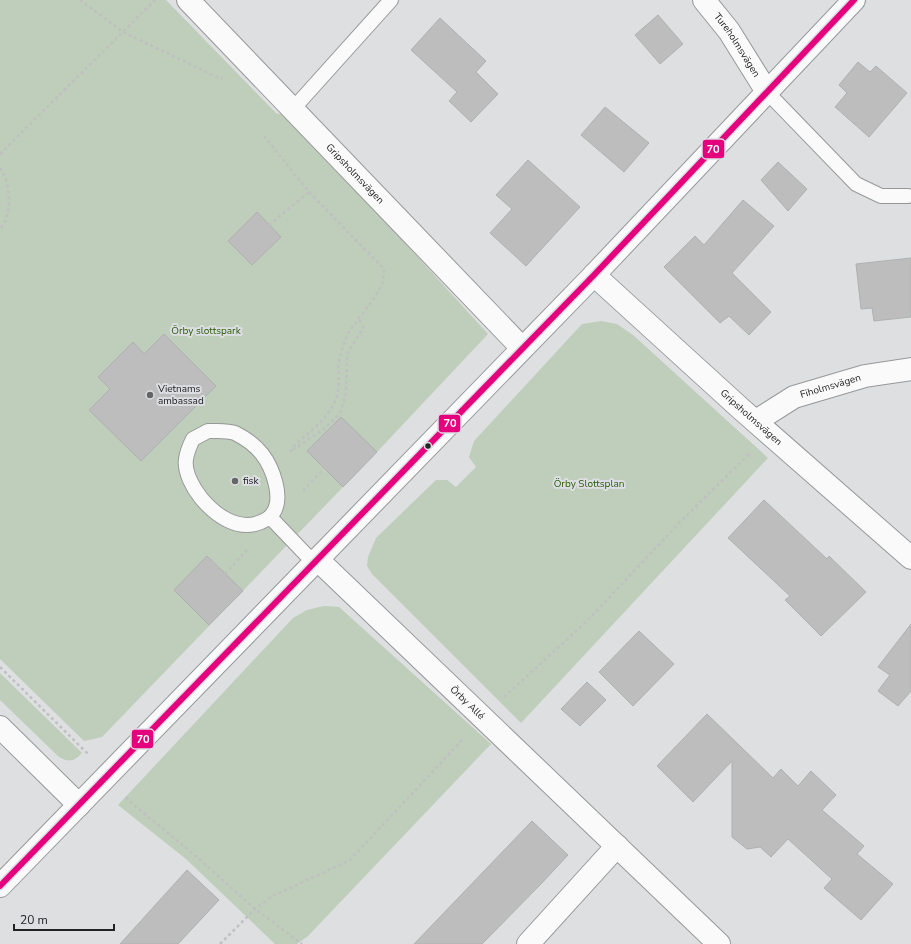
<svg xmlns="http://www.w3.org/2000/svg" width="911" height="944" viewBox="0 0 911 944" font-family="'Nunito Sans',sans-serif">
	<rect width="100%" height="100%" fill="#dddfe1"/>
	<!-- green -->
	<g fill="#beceba">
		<path d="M0 0H166L276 113 280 114 286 113 488 334 377 452 343 487 102 737 84 741 0 659Z"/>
		<path d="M601 321 617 324 633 335 768 458 521 723 372 574 367 566 368 557 376 538 436 480H447L456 487 476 467 469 457 474 441 582 324Z"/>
		<path d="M324 606 339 607 491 744 308 936 297 944H275L186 859 118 805 293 618 307 610Z"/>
		<path d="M0 673 82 753C74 761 70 763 59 757L0 700Z"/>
	</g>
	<!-- building -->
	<g fill="#bdbdbd" stroke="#afb0b0">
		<path d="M658 15 683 44 660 64 635 35Z"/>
		<path d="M440 18 486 61 476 72 498 94 471 122 449 101 457 92 411 50Z"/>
		<path d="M858 62 870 72 876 66 907 93 869 137 835 107 847 93 839 85Z"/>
		<path d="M605 107 649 143 624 172 581 135Z"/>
		<path d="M528 160 580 207 526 266 490 233 512 209 496 195Z"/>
		<path d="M778 162 807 189 788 211 761 180Z"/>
		<path d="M743 200 774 226 732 273 771 312 749 335 729 316 720 323 664 267 695 236 704 245Z"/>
		<path d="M257 212 281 237 252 265 228 241Z"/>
		<path d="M911 258V317L874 321 872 308 861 309 856 264Z"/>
		<path d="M164 334 216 386 141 461 89 410 110 389 98 377 133 342 144 354Z"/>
		<path d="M341 417 377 452 343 487 307 451Z"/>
		<path d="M764 500 827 559 829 556 866 592 821 636 785 600 790 596 728 538Z"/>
		<path d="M207 556 243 591 209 625 174 590Z"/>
		<path d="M911 624V691L898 706 878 691 890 675 878 667Z"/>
		<path d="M639 631 674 664 633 706 599 672Z"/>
		<path d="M587 682 606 700 580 726 561 709Z"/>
		<path d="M707 714 773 778 781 769 798 786 811 771 836 795 822 810 864 846 857 854 893 884 861 920 824 888 832 879 788 839 771 857 760 847 747 849 732 837V761L693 802 657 766Z"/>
		<path d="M532 821 568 855 541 884 482 944H414Z"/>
		<path d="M187 870 219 900 178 944H120Z"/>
	</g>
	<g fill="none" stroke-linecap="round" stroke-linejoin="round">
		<defs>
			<g id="lane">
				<path d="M767 92 856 184 881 196H908"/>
				<path d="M293 109 391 0"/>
				<path d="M208 431C217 431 227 430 235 433 245 438 255 445 262 454 272 467 284 497 273 513 270 518 266 520 261 522 238 532 215 515 201 498 193 488 184 472 186 459 187 452 190 445 193 439Z"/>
				<path d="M270 517 314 563"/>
			</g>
			<g id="street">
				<path id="s1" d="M188 0 522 348"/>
				<path id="s2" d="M704 0 729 31 767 92"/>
				<path id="s3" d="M594 275 740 408 911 558"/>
				<path id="s4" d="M756 421 794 397 865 376 911 369"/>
				<path id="s5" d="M317 559 719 944"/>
				<path d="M0 727 79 805"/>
				<path d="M0 886 594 275 854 0"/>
				<path d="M528 944 617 846"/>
			</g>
		</defs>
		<!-- lane casing -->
		<use href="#lane" stroke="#979899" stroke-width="16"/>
		<!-- street casing -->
		<use href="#street" stroke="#979899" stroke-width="24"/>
		<!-- path -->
		<g stroke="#bfc0c0" stroke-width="2.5" stroke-dasharray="3 3" stroke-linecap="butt">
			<path d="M80 0 123 32 219 78H223"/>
			<path d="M264 136 309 192 384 269 383 282 375 297 348 333 342 349 338 365 339 383 337 396 333 406 320 423 295 445 290 452"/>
			<path d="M0 154 155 0"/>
			<path d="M0 168C11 184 13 214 0 229"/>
			<path d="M269 225 309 192"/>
			<path d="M293 450 325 428 340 413 346 394 347 354 363 328 359 319"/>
			<path d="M303 491 324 468"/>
			<path d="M225 574 247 550"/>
			<path d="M0 667 88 754"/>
			<path d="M504 697 587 621 679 523 749 454"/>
			<path d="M126 797 128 800 197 857 255 909 302 944"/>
			<path d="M220 944 255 909 271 897 350 860 464 738"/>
		</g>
		<!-- lane -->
		<use href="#lane" stroke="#fafafa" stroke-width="14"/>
		<!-- street -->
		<use href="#street" stroke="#fafafa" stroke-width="22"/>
		<defs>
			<path id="bus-1" d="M0 886 594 275 854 0"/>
		</defs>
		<!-- bus-1 casing -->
		<use href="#bus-1" stroke="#dcdee2" stroke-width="9"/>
		<!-- bus-1 -->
		<use href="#bus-1" stroke="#e5007d" stroke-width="6"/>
	</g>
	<!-- markers -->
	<g fill="#636567" stroke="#dcdee2" stroke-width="1.5">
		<circle cx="150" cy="395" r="4"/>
		<circle cx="235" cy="481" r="4"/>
	</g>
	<circle fill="#222325" stroke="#dcdee2" stroke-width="1.5" cx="428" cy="446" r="3.5"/>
	<g text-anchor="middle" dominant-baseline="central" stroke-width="4" stroke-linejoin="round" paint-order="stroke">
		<!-- street labels -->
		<g font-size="10" fill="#222325" stroke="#dcdee2">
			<text stroke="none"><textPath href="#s2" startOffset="56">Tureholmsvägen</textPath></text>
			<text stroke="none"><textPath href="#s1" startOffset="241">Gripsholmsvägen</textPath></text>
			<text stroke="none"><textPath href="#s4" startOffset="83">Fiholmsvägen</textPath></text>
			<text stroke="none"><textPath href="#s3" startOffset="212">Gripsholmsvägen</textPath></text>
			<text stroke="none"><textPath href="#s5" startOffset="208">Örby Allé</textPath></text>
		</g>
		<!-- park labels -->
		<g font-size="10" fill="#295b08" stroke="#dcdee2">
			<text x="206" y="331">Örby slottspark</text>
			<text x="589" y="484">Örby Slottsplan</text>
		</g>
		<!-- poi labels -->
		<g font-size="10" fill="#222325" stroke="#dcdee2" text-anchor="start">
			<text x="158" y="389">Vietnams<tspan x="158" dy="12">ambassad</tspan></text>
			<text x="243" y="481">fisk</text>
		</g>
	</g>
	<g stroke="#dcdee2" stroke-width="1.5">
		<rect x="702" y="139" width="23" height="20" rx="4" fill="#e5007d"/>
		<rect x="438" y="414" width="23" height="19" rx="4" fill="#e5007d"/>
		<rect x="131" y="729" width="23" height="20" rx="4" fill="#e5007d"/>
	</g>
	<g font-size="11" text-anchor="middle" font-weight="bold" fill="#fff">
		<text x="713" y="153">70</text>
		<text x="450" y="427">70</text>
		<text x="143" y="743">70</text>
	</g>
	<!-- scale -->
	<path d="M14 924v6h100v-6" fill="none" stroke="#222325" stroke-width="2"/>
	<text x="20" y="924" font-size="12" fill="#222325" stroke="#dcdee2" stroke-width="3" paint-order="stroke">20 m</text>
</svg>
